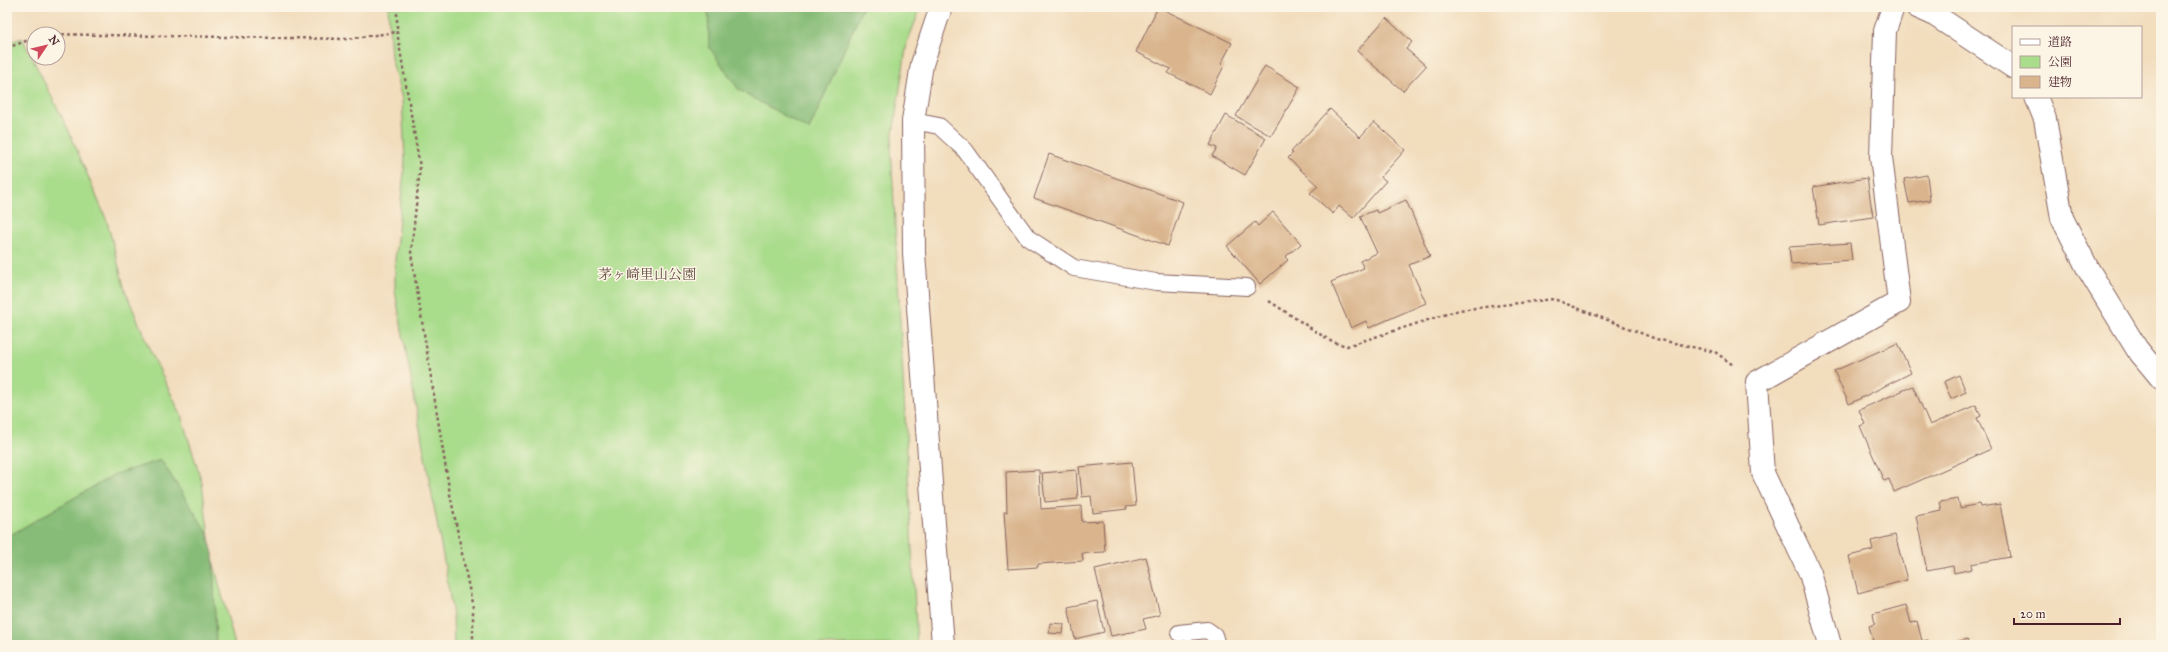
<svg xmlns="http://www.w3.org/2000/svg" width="2168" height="652" viewBox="0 0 2168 652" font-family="'IM FELL Great Primer','Noto Serif JP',serif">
	<rect width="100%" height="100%" fill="#fcf5e5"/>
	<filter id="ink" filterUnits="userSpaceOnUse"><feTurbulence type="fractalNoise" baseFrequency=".025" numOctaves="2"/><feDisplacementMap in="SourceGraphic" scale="8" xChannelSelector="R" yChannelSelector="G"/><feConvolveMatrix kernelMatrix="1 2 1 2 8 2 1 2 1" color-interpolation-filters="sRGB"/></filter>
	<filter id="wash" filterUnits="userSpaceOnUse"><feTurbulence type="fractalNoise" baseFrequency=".012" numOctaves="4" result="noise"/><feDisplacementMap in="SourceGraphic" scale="16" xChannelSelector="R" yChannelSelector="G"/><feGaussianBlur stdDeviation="0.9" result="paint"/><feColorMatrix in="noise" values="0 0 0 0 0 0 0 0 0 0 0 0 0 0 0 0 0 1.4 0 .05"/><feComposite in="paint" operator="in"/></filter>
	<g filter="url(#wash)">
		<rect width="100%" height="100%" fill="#f2ddbd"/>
		<!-- green -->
		<g fill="#a9dc8b" stroke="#7a7e5b">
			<path d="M388 7H921L907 43 891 146 917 645H454L453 616 445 567 395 291V259L405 161 402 99 391 58Z"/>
			<path d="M22 38 68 129 107 221 125 290 150 350 181 415 202 483 211 553 235 645H7V43Z"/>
		</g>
		<!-- forest -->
		<g fill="#86bc77" stroke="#686e51">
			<path d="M708 7H863L809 130 739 90 709 47Z"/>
			<path d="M161 460 207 532 213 554 216 645H7V537L115 474Z"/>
		</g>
		<g id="blocks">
			<!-- building -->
			<g fill="#d9b48c">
				<path d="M1158 7 1232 43 1221 64 1224 66 1210 94 1168 73 1171 69 1136 52Z"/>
				<path d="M1386 18 1412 42 1406 49 1426 66 1403 91 1357 51Z"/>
				<path d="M1265 66 1300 87 1271 136 1236 116Z"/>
				<path d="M1330 109 1360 137 1374 122 1405 150 1381 177 1386 181 1353 218 1339 206 1333 214 1310 193 1318 186 1288 158 1293 153 1291 152Z"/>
				<path d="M1226 115 1266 138 1245 175 1212 156 1217 148 1210 145Z"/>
				<path d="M1049 154 1183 202 1168 246 1034 198Z"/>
				<path d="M1927 175 1930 200 1909 203 1904 179Z"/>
				<path d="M1867 178 1873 217 1819 225 1813 187Z"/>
				<path d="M1406 200 1430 256 1409 265 1426 303 1369 328 1366 321 1351 328 1331 282 1364 268 1360 261 1377 253 1360 216 1376 210 1377 213Z"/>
				<path d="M1273 212 1301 244 1285 257 1288 260 1260 284 1227 246 1255 222 1258 226Z"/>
				<path d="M1850 243 1852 260 1791 264 1789 247Z"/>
				<path d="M1898 343 1911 373 1849 404 1834 371Z"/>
				<path d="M1959 375 1966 392 1951 399 1944 382Z"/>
				<path d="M1913 386 1930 425 1976 405 1981 416 1977 418 1991 449 1894 492 1889 479 1884 481 1860 426 1865 424 1859 410Z"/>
				<path d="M1132 462 1136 506 1126 507 1127 509 1093 513 1091 496 1082 497 1079 467Z"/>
				<path d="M1039 470 1041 509 1081 506 1082 522 1103 521 1105 552 1082 553 1083 561 1038 564V567L1008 569 1004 512H1007L1006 472Z"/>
				<path d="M1076 470 1078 499 1045 502 1042 473Z"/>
				<path d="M1958 499 1960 508 1979 504 1980 507 2000 504 2010 557 1971 564 1972 569 1954 573 1953 566 1927 571 1916 516 1942 511 1940 502Z"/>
				<path d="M1895 535 1907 580 1858 593 1849 556 1873 550 1871 541Z"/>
				<path d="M1146 557 1160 615 1143 619 1146 629 1111 636 1095 569Z"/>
				<path d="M1097 601 1104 632 1075 639 1068 607Z"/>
				<path d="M1906 605 1911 623 1917 621 1922 641 1928 640 1933 645H1874L1869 626 1875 624 1873 614Z"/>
				<path d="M1050 623 1064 624 1063 634 1049 633Z"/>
				<path d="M1968 639 1969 645 1948 644Z"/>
			</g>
		</g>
	</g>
	<g filter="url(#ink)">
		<use href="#blocks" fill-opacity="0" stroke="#85625e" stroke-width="1"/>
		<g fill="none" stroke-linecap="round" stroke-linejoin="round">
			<defs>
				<g id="lane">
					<path d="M913 121 939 126 965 150 1028 238 1074 268 1156 282 1247 287"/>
					<path d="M1179 633 1207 630 1214 635 1217 645"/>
				</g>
				<g id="street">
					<path d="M1917 7 1933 14 2013 67"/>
					<path d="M2036 97 2045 119 2062 218 2088 269 2137 349 2161 378"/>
					<path d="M1830 645 1810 573 1763 473 1757 382 1899 302 1881 157 1885 31 1893 7"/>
				</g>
				<path id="secondary" d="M941 7 922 64 913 121 914 253 943 645"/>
			</defs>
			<!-- lane casing -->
			<use href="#lane" stroke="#85625e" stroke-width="18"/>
			<!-- street casing -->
			<use href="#street" stroke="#85625e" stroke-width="24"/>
			<!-- secondary casing -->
			<use href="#secondary" stroke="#85625e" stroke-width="24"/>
			<!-- path -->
			<g stroke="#85625e" stroke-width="2.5" stroke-dasharray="3 3" stroke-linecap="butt">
				<path d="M397 7V32L420 167 411 253 450 494 473 608V645"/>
				<path d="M44 34 347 39 397 32"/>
				<path d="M7 48 34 38"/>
				<path d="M1269 301 1332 342 1347 346 1459 310 1554 299 1656 339 1715 352 1733 365"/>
			</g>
			<!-- lane -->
			<use href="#lane" stroke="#fff" stroke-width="16"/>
			<!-- street -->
			<use href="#street" stroke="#fff" stroke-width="22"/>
			<!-- secondary -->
			<use href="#secondary" stroke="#fff" stroke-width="22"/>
		</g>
	</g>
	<g text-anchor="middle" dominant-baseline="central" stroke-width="3" stroke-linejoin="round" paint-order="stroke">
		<!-- park labels -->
		<g font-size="14" fill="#624e43" stroke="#fcf5e5">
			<text x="647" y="274">茅ヶ崎里山公園</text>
		</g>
	</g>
	<!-- margin -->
	<rect width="2168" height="652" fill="none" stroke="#fcf5e5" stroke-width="24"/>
	<!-- legend -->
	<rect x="2012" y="26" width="130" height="72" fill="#fcf5e5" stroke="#b59f9b"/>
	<rect x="2020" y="39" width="20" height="6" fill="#ffffff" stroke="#b59f9b"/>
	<text x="2048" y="46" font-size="12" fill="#4a1f2b">道路</text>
	<rect x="2020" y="56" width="20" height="12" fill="#a9dc8b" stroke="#b59f9b"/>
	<text x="2048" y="66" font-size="12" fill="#4a1f2b">公園</text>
	<rect x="2020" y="76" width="20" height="12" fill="#d9b48c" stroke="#b59f9b"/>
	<text x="2048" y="86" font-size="12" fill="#4a1f2b">建物</text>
	<!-- north arrow -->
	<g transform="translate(46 46) rotate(55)"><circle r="19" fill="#fcf5e5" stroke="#b59f9b"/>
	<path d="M0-3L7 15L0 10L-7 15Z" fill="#d1495b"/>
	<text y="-6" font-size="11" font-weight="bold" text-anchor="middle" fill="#4a1f2b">N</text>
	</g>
	<!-- scale -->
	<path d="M2014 618v6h106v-6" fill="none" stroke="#4a1f2b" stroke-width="2"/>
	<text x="2020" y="618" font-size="12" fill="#4a1f2b" stroke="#fcf5e5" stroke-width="3" paint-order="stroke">20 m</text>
</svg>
